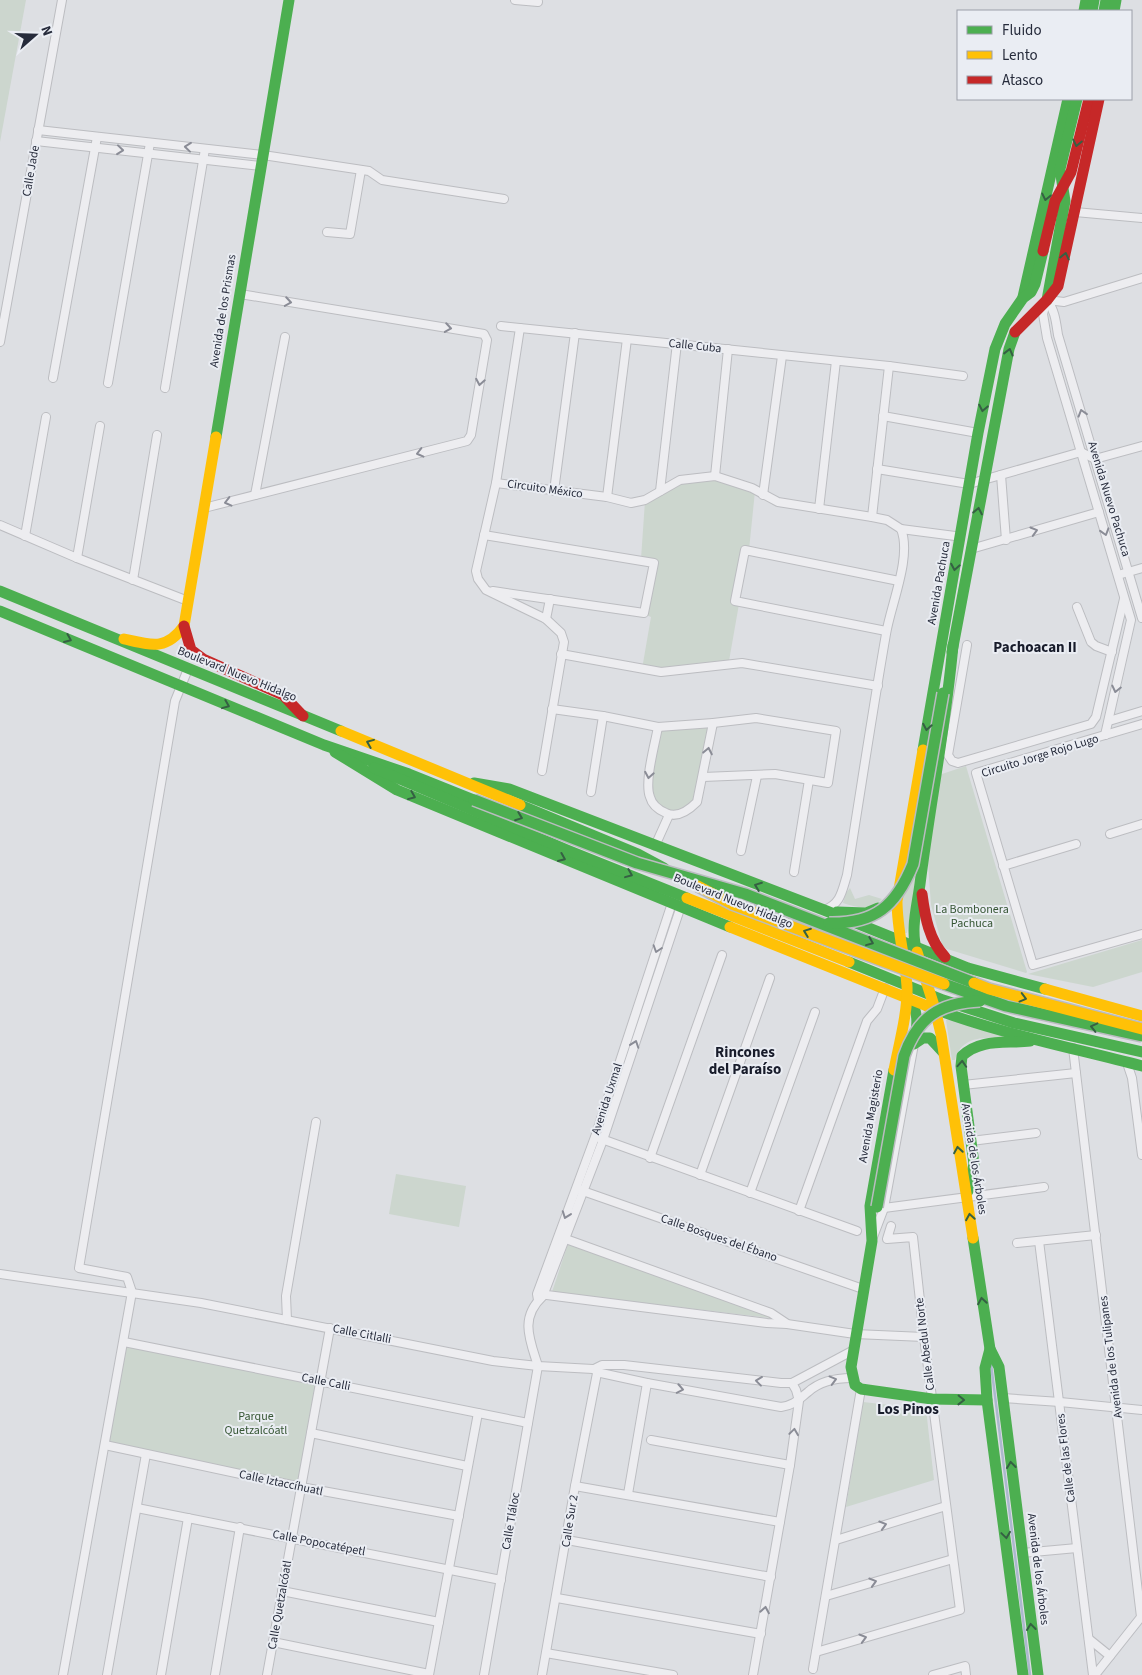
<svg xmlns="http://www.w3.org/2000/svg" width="1142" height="1675" viewBox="0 0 1142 1675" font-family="'Source Sans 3',sans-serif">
	<rect width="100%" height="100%" fill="#dddfe3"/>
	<!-- green -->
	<g fill="#ccd6ce">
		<path d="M0 0H26L0 142Z"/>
		<path d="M716 476 755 491 749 550 734 602 739 604 729 661 679 673 642 669 651 617 646 615 655 562 641 559 645 501 680 481Z"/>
		<path d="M713 723 697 802 688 811 669 815 650 799 658 727Z"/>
		<path d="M966 766 1027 972 1026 973 947 949 943 946 941 941 931 905 927 849 939 775Z"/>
		<path d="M911 860 920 861 907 933H905C898 908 905 884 911 860Z"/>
		<path d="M850 888 855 899 869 895 882 899C871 911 858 908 843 903L846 893Z"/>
		<path d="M1142 940V972L1093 987 1028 974Z"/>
		<path d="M949 1019 1016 1039C993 1038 962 1032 955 1060H952L946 1020Z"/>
		<path d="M396 1174 466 1186 459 1227 389 1214Z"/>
		<path d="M568 1244 758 1311 771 1318 552 1292Z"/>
		<path d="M126 1345 317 1382 298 1483 107 1443Z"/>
		<path d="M863 1402 926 1409 934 1480 846 1507Z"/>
	</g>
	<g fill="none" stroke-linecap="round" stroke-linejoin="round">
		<!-- stream -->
		<path stroke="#acb8ce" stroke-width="2.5" d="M991 1364 1030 1675"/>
		<defs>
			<g id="street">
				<path d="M515 0 538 2"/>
				<path d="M38 130 263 155 369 171 382 180 504 199"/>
				<path d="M36 141 261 166"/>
				<path d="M1075 212 1142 218"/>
				<path d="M327 232 350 234 361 170"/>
				<path d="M1047 300C1055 310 1056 322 1058 335L1142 618"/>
				<path d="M1047 300 1064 302 1142 278"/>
				<path d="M1046 303 1043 314 1047 338 1131 620 1105 735"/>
				<path d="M501 326 889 366 963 376"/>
				<path d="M520 328 496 483 476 571 478 579 486 590 546 619 561 633 564 642 542 771"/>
				<path d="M0 342 62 0"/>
				<path d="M53 378 97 137"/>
				<path d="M108 383 150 143"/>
				<path d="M165 388 205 149"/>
				<path d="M883 416 978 433"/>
				<path d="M1081 452 1095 459 1142 446"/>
				<path d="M877 469 969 484 1081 452"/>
				<path d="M1001 475 1006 540"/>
				<path d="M715 476 728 349"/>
				<path d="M496 483 607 497 631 503 645 500 680 480 715 476 752 488 778 502 872 517 887 520 901 529C912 557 891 604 886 634 872 714 860 795 847 875 842 891 841 904 824 910"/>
				<path d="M554 491 575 333"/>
				<path d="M660 491 677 343"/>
				<path d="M255 495 285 337"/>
				<path d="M763 495 782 356"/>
				<path d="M607 497 627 339"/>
				<path d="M204 508 467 441 471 435 487 340 484 334 240 294"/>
				<path d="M819 509 836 361"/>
				<path d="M872 517 889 366"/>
				<path d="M0 525 77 558 188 601"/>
				<path d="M901 529 955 536"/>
				<path d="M484 535 654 563 644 613 493 591"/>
				<path d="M25 536 46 417"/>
				<path d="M971 549 1099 512"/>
				<path d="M77 558 100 426"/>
				<path d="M1118 575 1142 568"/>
				<path d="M133 580 157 435"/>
				<path d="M1077 607 1091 642 1096 646 1112 652"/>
				<path d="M546 619 550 599"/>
				<path d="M886 631 735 601 745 550 899 581"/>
				<path d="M967 645 948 755 952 761 958 763 1091 724 1096 717 1124 599"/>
				<path d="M561 654 661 672 742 663 878 686"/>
				<path d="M552 709 603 716 658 727 713 723 756 718 836 731 828 783 775 774 703 777"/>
				<path d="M1109 721 1142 711"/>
				<path d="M1142 724 976 773 1033 965 1142 934"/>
				<path d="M658 727C655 744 644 782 650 797 652 805 659 810 666 813 678 819 689 810 697 802L713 723"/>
				<path d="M591 792 603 716"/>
				<path d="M1110 834 1142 824"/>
				<path d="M655 846 669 815"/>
				<path d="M741 851 757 776"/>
				<path d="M1003 866 1076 844"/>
				<path d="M794 872 809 780"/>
				<path d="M1073 1048 1141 1617 1095 1675"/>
				<path d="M1127 1063 1132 1078 1142 1155"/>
				<path d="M963 1085 1076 1073"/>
				<path d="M599 1138 857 1231"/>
				<path d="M971 1141 1036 1133"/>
				<path d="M650 1158 722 955"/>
				<path d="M700 1175 770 978"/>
				<path d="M580 1190 863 1289"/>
				<path d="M750 1193 815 1012"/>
				<path d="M884 1208 1044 1187"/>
				<path d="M799 1211 867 1021 877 1009 885 988"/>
				<path d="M873 1237 884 1208 914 1044"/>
				<path d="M563 1238 771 1313 786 1323"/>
				<path d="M1039 1241 1093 1675"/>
				<path d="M1017 1243 1096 1235"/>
				<path d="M0 1274 201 1303 493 1361 538 1366 593 1369 601 1373 647 1383 781 1407C794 1405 798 1400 808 1392 820 1381 836 1378 852 1378"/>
				<path d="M539 1294 767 1323 787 1324 855 1334 924 1337"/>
				<path d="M538 1300 537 1294 595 1137 672 903"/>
				<path d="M287 1320 286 1296 316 1122"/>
				<path d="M124 1342 528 1423"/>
				<path d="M594 1369 602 1365H624L781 1383H792L852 1351"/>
				<path d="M1003 1398 1060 1402 1142 1410"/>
				<path d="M311 1433 467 1466"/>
				<path d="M651 1440 790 1465"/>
				<path d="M105 1445 301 1487 459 1516"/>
				<path d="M575 1486 780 1522"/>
				<path d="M628 1494 647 1383"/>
				<path d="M137 1508 501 1580"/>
				<path d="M567 1540 771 1577"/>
				<path d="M836 1540 946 1506"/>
				<path d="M1022 1553 1077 1548"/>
				<path d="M282 1591 439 1622"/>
				<path d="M826 1596 953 1559"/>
				<path d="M557 1598 761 1634"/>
				<path d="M1089 1639 1110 1656"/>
				<path d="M273 1642 429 1674"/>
				<path d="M816 1652 960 1610 924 1337 913 1237 887 1239 891 1226"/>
				<path d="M546 1653 673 1675"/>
				<path d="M813 1669 861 1389"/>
				<path d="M63 1675 132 1292 127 1277 79 1268 175 701 188 669"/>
				<path d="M107 1675 146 1454"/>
				<path d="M161 1675 188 1518"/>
				<path d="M215 1675 240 1527"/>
				<path d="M267 1675 330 1328"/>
				<path d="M429 1675 478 1413"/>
				<path d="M484 1675 538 1366C530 1340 519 1318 543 1296L603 1140 681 906"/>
				<path d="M542 1675 575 1486 598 1368"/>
				<path d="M753 1675 790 1465 799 1401 796 1390 792 1383"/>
				<path d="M933 1675 965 1666 966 1675"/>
			</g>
		</defs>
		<!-- street casing -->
		<use href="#street" stroke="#bcbdc1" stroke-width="10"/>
		<!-- street -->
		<use href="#street" stroke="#ededf0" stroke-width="8"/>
		<!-- fast -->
		<g stroke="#4caf50" stroke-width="11">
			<path d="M1084 11 1086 0"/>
			<path d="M1092 11 1094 0"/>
			<path d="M1104 11 1106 0"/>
			<path d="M1114 11 1116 0"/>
			<path d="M1023 297 1068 99"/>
			<path d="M1047 300 1065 201 1060 169 1077 99"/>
			<path d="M216 437 289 0"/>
			<path d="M0 591 341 731"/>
			<path d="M0 611 324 745 409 774 474 800"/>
			<path d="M952 652 1009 349 1015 332"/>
			<path d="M923 750 978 433 995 349 1005 324 1023 298 1031 292 1035 284 1043 251"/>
			<path d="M335 752 397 790 730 927"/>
			<path d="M374 768 567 850 687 898"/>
			<path d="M474 783 509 789 824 910 968 968 1045 989"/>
			<path d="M520 805 638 854 664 868"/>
			<path d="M837 912 866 913 878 908"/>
			<path d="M917 952C910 930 917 907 920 884 930 804 946 725 953 645"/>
			<path d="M849 962 943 1000 1014 1023 1142 1052"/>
			<path d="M908 998C917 1008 918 1019 916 1032"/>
			<path d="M927 1006C996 1033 1070 1047 1142 1066"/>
			<path d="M914 1044 923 1038H930L943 1052"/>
			<path d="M894 1070 870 1206 872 1241 851 1367 855 1385 861 1389 932 1399 987 1400"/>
			<path d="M968 1191 974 1164 961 1066 962 1056C981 1038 1006 1044 1030 1041"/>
			<path d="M973 1238 990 1349 999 1367 1038 1675"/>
			<path d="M990 1349 985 1368 987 1400 1023 1675"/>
		</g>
		<!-- slow -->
		<g stroke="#ffc107" stroke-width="11">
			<path d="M124 639C151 645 166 651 184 626L216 437"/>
			<path d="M341 731 520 805"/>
			<path d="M687 898 849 962"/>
			<path d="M730 927 927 1006"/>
			<path d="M917 952 935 1009 941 1034 973 1238"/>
			<path d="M1045 989 1142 1016"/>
			<path d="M894 1070C899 1044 908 1012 907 986 905 957 897 930 897 901L923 750"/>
		</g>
		<!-- jam -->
		<g stroke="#c62828" stroke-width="11">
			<path d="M1043 251 1055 201 1071 172 1089 99"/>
			<path d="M1015 332 1047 300 1058 286 1099 99"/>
			<path d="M184 626 191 650 203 659 283 695 303 716"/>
			<path d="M922 894C925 917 929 940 945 957"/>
		</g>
		<defs>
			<g id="fast-bridge">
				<path d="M474 800 637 863 745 894 974 983"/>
				<path d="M829 923C875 924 896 906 913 864L943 693"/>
				<path d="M944 984 1006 1006 1142 1036"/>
				<path d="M877 1207 904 1056C918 1017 939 1003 980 1001"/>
			</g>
			<g id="slow-bridge">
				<path d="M698 886 732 904 944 984"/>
				<path d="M974 983 989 989 1142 1029"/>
			</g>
		</defs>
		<!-- fast-bridge casing -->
		<use href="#fast-bridge" stroke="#babcc0" stroke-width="14" stroke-linecap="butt"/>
		<!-- slow-bridge casing -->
		<use href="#slow-bridge" stroke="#babcc0" stroke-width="14" stroke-linecap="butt"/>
		<!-- fast-bridge -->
		<use href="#fast-bridge" stroke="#4caf50" stroke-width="11"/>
		<!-- slow-bridge -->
		<use href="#slow-bridge" stroke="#ffc107" stroke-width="11"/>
	</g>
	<!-- one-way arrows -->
	<defs><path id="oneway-chevron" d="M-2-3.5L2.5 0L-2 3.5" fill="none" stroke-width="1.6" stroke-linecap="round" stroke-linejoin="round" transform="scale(1.25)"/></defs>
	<g stroke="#356043">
		<use href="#oneway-chevron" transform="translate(1077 143) rotate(102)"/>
		<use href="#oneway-chevron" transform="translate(1046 197) rotate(102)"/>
		<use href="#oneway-chevron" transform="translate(1065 256) rotate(-77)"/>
		<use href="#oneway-chevron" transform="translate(1009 352) rotate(-76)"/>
		<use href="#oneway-chevron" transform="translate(983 408) rotate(101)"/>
		<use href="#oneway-chevron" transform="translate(978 511) rotate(-79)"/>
		<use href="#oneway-chevron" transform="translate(955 567) rotate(100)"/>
		<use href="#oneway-chevron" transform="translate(68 639) rotate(23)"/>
		<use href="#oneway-chevron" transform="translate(226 705) rotate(22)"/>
		<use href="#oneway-chevron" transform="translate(927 727) rotate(100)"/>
		<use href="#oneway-chevron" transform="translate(370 743) rotate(-158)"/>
		<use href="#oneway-chevron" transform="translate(412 796) rotate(22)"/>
		<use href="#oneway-chevron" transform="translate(519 817) rotate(21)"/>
		<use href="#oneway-chevron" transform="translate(562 858) rotate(23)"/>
		<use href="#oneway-chevron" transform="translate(629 874) rotate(22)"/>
		<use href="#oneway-chevron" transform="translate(758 886) rotate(-159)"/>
		<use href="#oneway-chevron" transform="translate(807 932) rotate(-159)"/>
		<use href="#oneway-chevron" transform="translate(870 942) rotate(22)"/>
		<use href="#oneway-chevron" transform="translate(1023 998) rotate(15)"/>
		<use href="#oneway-chevron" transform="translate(1094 1027) rotate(-167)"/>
		<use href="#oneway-chevron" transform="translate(962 1064) rotate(-86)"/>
		<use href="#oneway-chevron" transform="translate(958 1150) rotate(-99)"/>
		<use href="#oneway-chevron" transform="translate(970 1217) rotate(-99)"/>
		<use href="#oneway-chevron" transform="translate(982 1301) rotate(-99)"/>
		<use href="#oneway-chevron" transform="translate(961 1400) rotate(1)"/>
		<use href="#oneway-chevron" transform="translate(1011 1465) rotate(-97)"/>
		<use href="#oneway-chevron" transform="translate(1006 1535) rotate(82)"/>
		<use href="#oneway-chevron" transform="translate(1031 1627) rotate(-97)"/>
	</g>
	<g stroke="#8a8c96">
		<use href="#oneway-chevron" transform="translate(188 147) rotate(-174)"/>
		<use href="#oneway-chevron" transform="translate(120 150) rotate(6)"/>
		<use href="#oneway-chevron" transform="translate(288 302) rotate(9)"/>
		<use href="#oneway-chevron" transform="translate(448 328) rotate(9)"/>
		<use href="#oneway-chevron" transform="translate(480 382) rotate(100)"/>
		<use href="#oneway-chevron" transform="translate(1082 413) rotate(-107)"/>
		<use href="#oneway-chevron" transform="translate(420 453) rotate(166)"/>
		<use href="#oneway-chevron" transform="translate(228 502) rotate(166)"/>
		<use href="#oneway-chevron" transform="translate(1034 531) rotate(-16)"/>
		<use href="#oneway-chevron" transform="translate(1105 532) rotate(73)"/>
		<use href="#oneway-chevron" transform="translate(1116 689) rotate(103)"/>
		<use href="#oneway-chevron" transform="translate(708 751) rotate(-79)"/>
		<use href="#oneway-chevron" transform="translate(649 775) rotate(100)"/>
		<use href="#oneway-chevron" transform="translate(657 949) rotate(108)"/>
		<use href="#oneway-chevron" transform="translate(635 1044) rotate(-71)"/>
		<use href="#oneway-chevron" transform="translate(566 1215) rotate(110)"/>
		<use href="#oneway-chevron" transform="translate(833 1380) rotate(-15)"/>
		<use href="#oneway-chevron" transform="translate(759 1381) rotate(-173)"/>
		<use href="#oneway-chevron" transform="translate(680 1389) rotate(11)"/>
		<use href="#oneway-chevron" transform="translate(794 1432) rotate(-82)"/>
		<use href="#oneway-chevron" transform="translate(883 1525) rotate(-17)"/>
		<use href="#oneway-chevron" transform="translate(873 1582) rotate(-17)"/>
		<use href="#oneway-chevron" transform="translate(765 1610) rotate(-80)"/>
		<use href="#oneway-chevron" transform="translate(863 1638) rotate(-16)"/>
	</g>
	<g text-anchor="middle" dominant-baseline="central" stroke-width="4" stroke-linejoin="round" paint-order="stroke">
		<!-- street labels -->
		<g font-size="12" fill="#262b3b" stroke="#eaedf3">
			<text transform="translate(31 171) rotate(-80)">Calle Jade</text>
			<text transform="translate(223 311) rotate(-81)">Avenida de los Prismas</text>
			<text transform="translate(695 346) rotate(6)">Calle Cuba</text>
			<text transform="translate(545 489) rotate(8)">Circuito México</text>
			<text transform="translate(1109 499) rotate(73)">Avenida Nuevo Pachuca</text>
			<text transform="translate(939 583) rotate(-80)">Avenida Pachuca</text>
			<text transform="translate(237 674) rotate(22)">Boulevard Nuevo Hidalgo</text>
			<text transform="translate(1040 756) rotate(-17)">Circuito Jorge Rojo Lugo</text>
			<text transform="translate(733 901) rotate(22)">Boulevard Nuevo Hidalgo</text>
			<text transform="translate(607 1099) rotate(-72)">Avenida Uxmal</text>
			<text transform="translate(871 1116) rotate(-80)">Avenida Magisterio</text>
			<text transform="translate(974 1159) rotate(81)">Avenida de los Árboles</text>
			<text transform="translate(719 1238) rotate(19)">Calle Bosques del Ébano</text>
			<text transform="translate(362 1334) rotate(11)">Calle Citlalli</text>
			<text transform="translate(925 1344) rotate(-97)">Calle Abedul Norte</text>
			<text transform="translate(1111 1357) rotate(-97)">Avenida de los Tulipanes</text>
			<text transform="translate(326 1382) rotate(11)">Calle Calli</text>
			<text transform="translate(1066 1458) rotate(-97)">Calle de las Flores</text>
			<text transform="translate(281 1483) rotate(12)">Calle Iztaccíhuatl</text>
			<text transform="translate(511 1521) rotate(-80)">Calle Tláloc</text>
			<text transform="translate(570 1521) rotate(-81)">Calle Sur 2</text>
			<text transform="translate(319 1543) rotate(11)">Calle Popocatépetl</text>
			<text transform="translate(1038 1569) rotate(83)">Avenida de los Árboles</text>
			<text transform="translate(280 1605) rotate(-80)">Calle Quetzalcóatl</text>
		</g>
		<!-- park labels -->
		<g font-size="12" fill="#365634" stroke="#eaedf3">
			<text x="972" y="909">La Bombonera<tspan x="972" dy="14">Pachuca</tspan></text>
			<text x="256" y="1416">Parque<tspan x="256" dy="14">Quetzalcóatl</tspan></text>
		</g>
		<!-- quarter labels -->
		<g font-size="15" font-weight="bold" fill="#181c2b" stroke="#eaedf3">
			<text x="1035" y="647">Pachoacan II</text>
			<text x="745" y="1052">Rincones<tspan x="745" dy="17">del Paraíso</tspan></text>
			<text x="908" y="1409">Los Pinos</text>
		</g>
	</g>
	<!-- legend -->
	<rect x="957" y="10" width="175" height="90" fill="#eaedf3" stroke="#9c9fa9"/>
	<rect x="967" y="26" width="25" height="8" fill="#4caf50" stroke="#9c9fa9"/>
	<text x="1002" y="35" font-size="15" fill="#262b3b">Fluido</text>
	<rect x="967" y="51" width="25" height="8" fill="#ffc107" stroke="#9c9fa9"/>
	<text x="1002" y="60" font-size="15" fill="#262b3b">Lento</text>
	<rect x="967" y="76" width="25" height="8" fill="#c62828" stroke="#9c9fa9"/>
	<text x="1002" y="85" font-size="15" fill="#262b3b">Atasco</text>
	<!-- north arrow -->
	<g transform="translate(35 35) rotate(70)" stroke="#eaedf3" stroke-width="4" paint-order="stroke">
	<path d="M0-4L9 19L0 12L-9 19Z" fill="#262b3b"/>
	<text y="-8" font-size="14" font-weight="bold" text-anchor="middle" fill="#262b3b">N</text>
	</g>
</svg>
